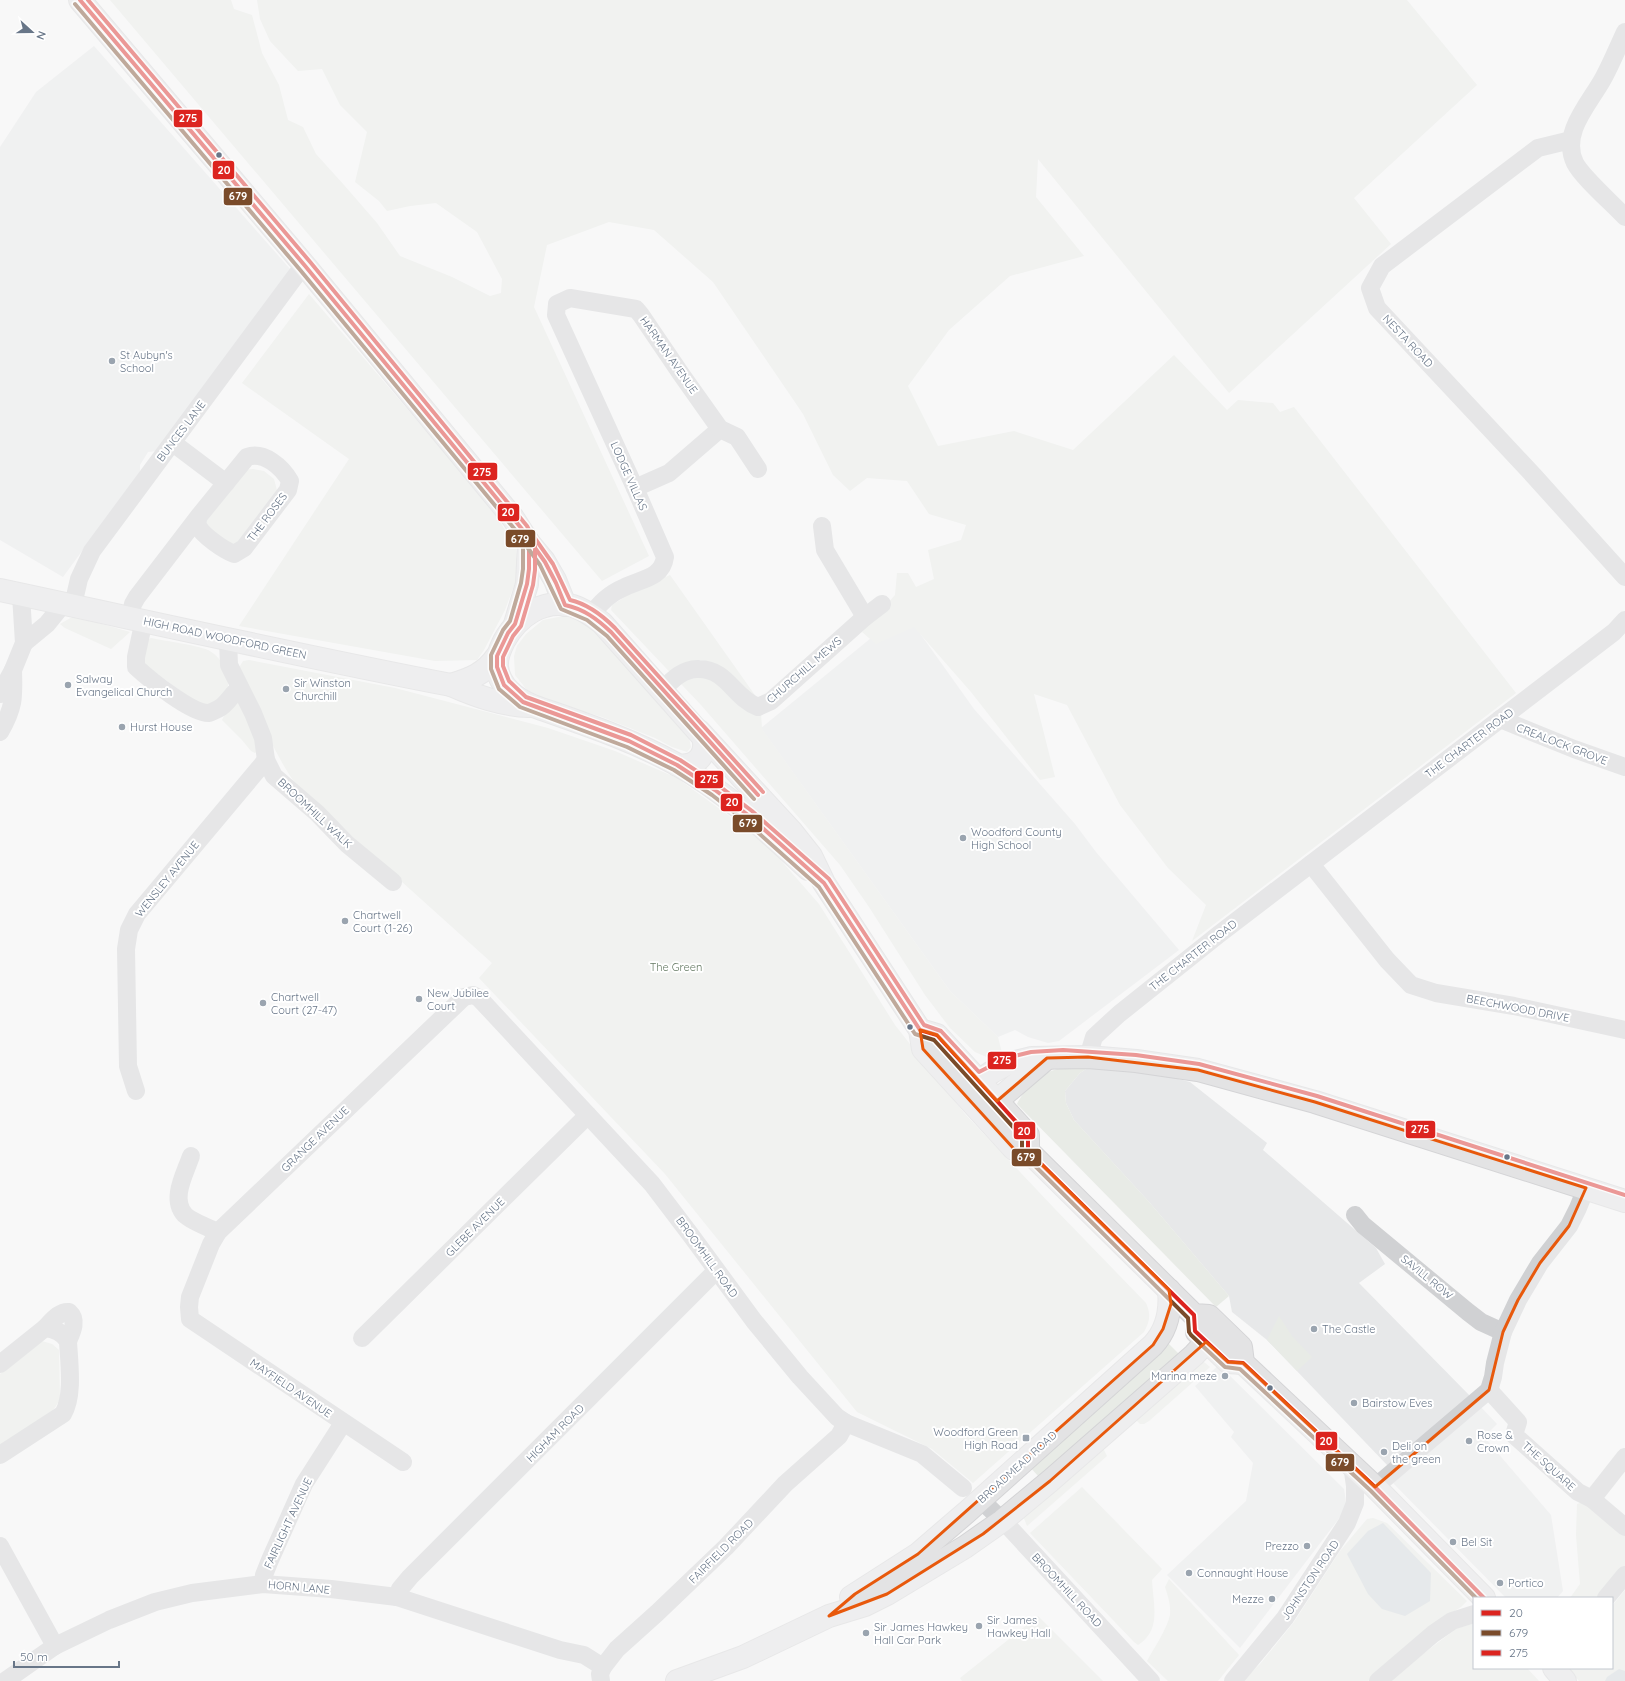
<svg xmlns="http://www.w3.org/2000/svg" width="1625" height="1681" viewBox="0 0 1625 1681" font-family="Quicksand,sans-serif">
	<rect width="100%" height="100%" fill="#f8f8f8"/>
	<!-- built -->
	<g fill="#e7e8e9">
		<path d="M94 46 291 270 157 451 148 452 140 465V472L63 577 0 540V147L36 92Z"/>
		<path d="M904 611 974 709 1075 824 1096 852 1179 950 1059 1041 1048 1043 1028 1037 1015 1030 998 1037 950 991 761 728Z"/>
		<path d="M1095 1068 1159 1074 1190 1082 1267 1143 1263 1150 1376 1248 1385 1264 1359 1283 1470 1396 1388 1466 1267 1340 1232 1312 1229 1296 1150 1203 1074 1120 1066 1103 1065 1091 1080 1073 1086 1069Z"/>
		<path d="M1219 1365 1344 1489 1347 1508 1240 1648 1167 1575 1246 1501 1253 1463 1231 1437 1234 1432 1195 1386Z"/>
		<path d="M1479 1405 1497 1424 1484 1437 1551 1515 1563 1591 1557 1598H1506L1393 1483Z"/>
	</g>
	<!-- green -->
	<g fill="#e8ebe6">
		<path d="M110 0H231L234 9 252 15 262 53 279 85 288 120 303 127 316 154 344 185 377 223 400 256 452 277 490 296 501 293 502 279 477 232 436 203 410 206 387 211 379 201 355 182 367 132 340 105 322 69 298 71 270 41 260 19 257 0H1407L1477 85 1354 198 1391 244 1229 393 1038 159 1036 197 1084 256 1010 276 949 330 908 386 938 446 1014 431 1073 450 1174 355 1227 410 1238 400 1273 403 1280 412 1294 407 1516 693 1192 941 1206 905 1168 868 1120 805 1067 705 1034 694 1055 777 1040 780 971 692 914 627 876 644 862 632 895 595 897 573H908L916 587 934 579 928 550 961 540 966 525 929 514 907 481 867 478 850 491 833 475 803 414 713 282 654 230 609 222 547 245 534 307 649 556 602 581Z"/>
		<path d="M309 294 492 508 516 549 518 575 505 610 484 650 477 660 435 661 239 626 349 459 242 383Z"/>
		<path d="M253 469 264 471 274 479 278 494 243 542 228 550 205 523 244 470Z"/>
		<path d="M670 575 757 698 761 713 762 729 950 991 998 1037 1003 1057 991 1059 975 1052 950 1028 925 995 869 907 840 865 701 705 611 610 612 605 633 592Z"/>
		<path d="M74 616 130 632 111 649 65 628 60 624Z"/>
		<path d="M563 616 579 620 600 634 689 738 691 747 687 752 672 747 655 738 602 717 539 698 527 690 515 675 514 656 517 646 526 634 543 620Z"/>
		<path d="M151 638C165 641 196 645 208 650 224 658 237 685 221 699 216 703 207 704 201 706L144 664V641Z"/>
		<path d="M249 660 395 688 548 728 615 751 677 778 728 815 779 856 778 857 819 904 895 1025 965 1114 1054 1208 1146 1303C1151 1314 1150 1321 1144 1332L973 1483 932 1449 857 1412 665 1174 479 978 492 963 301 791C274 757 259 713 240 674V666L243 661Z"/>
		<path d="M242 699 259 749 255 753 251 751 242 740 222 720 228 708Z"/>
		<path d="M1082 1064 1086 1069 1080 1073 1065 1091 1066 1103 1074 1120 1150 1203 1229 1296 1216 1307 1017 1104C1024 1090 1039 1075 1054 1070 1063 1067 1073 1066 1082 1064Z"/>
		<path d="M1279 1316 1292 1336 1312 1357 1297 1371 1267 1340Z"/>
		<path d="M1165 1340 1180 1355 1039 1477 1029 1466Z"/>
		<path d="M42 1341 52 1344 59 1350 60 1399 56 1406 53 1410 0 1446V1374Z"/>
		<path d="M1199 1358 1210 1367 1149 1421 1144 1424H1140L1136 1420Z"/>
		<path d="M1103 1448 1107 1456 1027 1526 1023 1516Z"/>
		<path d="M1082 1487 1162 1569 1152 1580C1153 1604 1162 1630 1138 1645L1134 1642 1030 1533Z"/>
		<path d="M1586 1501 1625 1534V1566L1599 1598H1570L1580 1584 1576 1535 1577 1504Z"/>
		<path d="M1373 1518 1387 1523 1467 1601 1461 1607 1442 1619 1368 1681H1242L1260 1664 1294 1622 1340 1551 1367 1519Z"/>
		<path d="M1169 1579 1239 1655 1218 1681H1168L1147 1661C1154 1648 1167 1629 1170 1615 1171 1605 1168 1596 1165 1587Z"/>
		<path d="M1625 1590V1681H1579L1567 1668H1612V1606Z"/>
		<path d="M1038 1616 1103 1681H962L960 1678Z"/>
		<path d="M1474 1623V1668H1527L1539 1681H1387L1456 1629Z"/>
	</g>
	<!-- water -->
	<g fill="#d1d7db">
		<path d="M1383 1523 1431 1573 1430 1601 1405 1616 1382 1609 1368 1594 1347 1554 1368 1531Z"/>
		<path d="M1619 1669 1625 1671V1681H1605L1607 1677Z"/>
	</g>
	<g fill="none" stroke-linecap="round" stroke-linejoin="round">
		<defs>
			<g id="major">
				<path d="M80 0 306 267 513 518 529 543 544 561 555 580 565 605"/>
				<path d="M0 590C150 622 300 656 451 685 476 696 501 705 529 706"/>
				<path d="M515 624 527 584 529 543"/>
				<path d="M451 685C470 679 485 674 497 656"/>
				<path d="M699 731 792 832 811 856 824 883 920 1030 923 1049 1014 1149 1028 1151 1194 1315 1209 1316 1241 1347 1243 1363 1375 1487 1484 1598"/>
				<path d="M677 765C696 768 708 755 703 737L602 623C593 616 583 609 573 606 543 598 518 616 504 641 500 649 496 658 497 667 499 686 516 699 533 706 581 723 631 739 676 764 725 791 767 831 808 869"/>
				<path d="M920 1030 937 1035 1028 1135V1151"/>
				<path d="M963 1092 992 1072 1007 1064 1032 1058 1088 1057 1136 1061 1198 1070 1315 1102 1625 1201"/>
				<path d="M986 1110 1047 1058"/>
				<path d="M1197 1332 1228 1362 1243 1363"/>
				<path d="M851 1597 918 1554 968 1511 1153 1345C1167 1330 1171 1310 1169 1290"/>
				<path d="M1554 1668 1565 1681"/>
				<path d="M677 1681 743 1657 829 1616 865 1605 887 1594 965 1547 1002 1521 1050 1481 1194 1355 1206 1342"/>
			</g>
		</defs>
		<!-- major casing -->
		<use href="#major" stroke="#d4d4d6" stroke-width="24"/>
		<!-- minor -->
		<g stroke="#d0d1d3" stroke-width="18">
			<path d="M1625 32C1618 47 1612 62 1604 77 1591 102 1560 132 1575 163 1582 177 1613 204 1625 217"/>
			<path d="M1571 140 1538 148 1382 266 1370 288 1377 308 1534 476 1625 577"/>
			<path d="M173 443 226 483"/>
			<path d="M635 488 669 473 720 429"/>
			<path d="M822 526 825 550 865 617"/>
			<path d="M73 605 79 579 92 551 297 274 306 267"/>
			<path d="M592 615C599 603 611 593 625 587 640 579 662 579 665 557L635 488 556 315 557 304 570 298 636 309 641 315 681 374 720 429 737 437 758 469"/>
			<path d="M130 617 133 604 137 597 199 516 247 457C264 451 282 467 290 481L288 490 244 548 234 554C224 550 203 536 198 526 197 523 198 519 199 516"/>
			<path d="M144 620 136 657V667C149 679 192 714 209 713 212 712 216 710 218 709 227 705 232 693 240 688"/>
			<path d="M228 640 229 665 253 713 263 738 266 760 274 776 317 813 347 844 393 882"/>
			<path d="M24 643 47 624 64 603"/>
			<path d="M662 690C673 679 684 668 699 669 727 669 734 698 758 707L771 701 865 617 882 604"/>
			<path d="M0 694 13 670 24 643 21 595"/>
			<path d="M1500 719 1574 749 1625 767"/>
			<path d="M0 732C14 708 14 698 13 670"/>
			<path d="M1311 864 1387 960 1411 985 1436 993 1514 1006 1625 1030"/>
			<path d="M1088 1057 1094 1037 1119 1014 1218 935 1614 632 1625 620"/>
			<path d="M136 1091 128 1066 126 949 129 930 137 914 266 760"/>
			<path d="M191 1156C185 1174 170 1199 185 1215 191 1221 209 1228 218 1232"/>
			<path d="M1355 1215 1363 1225 1468 1312 1481 1322 1503 1332"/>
			<path d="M45 1328C52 1321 59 1311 69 1312 78 1320 72 1332 68 1341"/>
			<path d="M362 1338 588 1115"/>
			<path d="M0 1364 45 1328C55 1329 63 1333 68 1341 69 1362 74 1396 63 1414L0 1455"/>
			<path d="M1489 1390 1518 1422 1514 1435 1578 1492 1592 1499 1625 1527"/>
			<path d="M403 1462 190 1319 189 1307 190 1297 211 1244 218 1232 464 997 473 995 479 998 652 1184 690 1234 754 1321 800 1377 837 1417 846 1423 922 1454 963 1488"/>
			<path d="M1375 1487 1489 1390 1493 1377 1495 1363 1503 1332 1518 1300 1540 1263 1569 1226 1578 1208 1586 1188"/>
			<path d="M1592 1499 1625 1457"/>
			<path d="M981 1500 1008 1526 1151 1681"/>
			<path d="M0 1546 55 1646"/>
			<path d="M263 1584 264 1575 270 1560 304 1484 343 1423"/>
			<path d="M397 1597 400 1589 410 1577 716 1271"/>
			<path d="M1606 1598 1625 1575"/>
			<path d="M5 1681 55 1646 109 1620 155 1602 192 1593 263 1584 331 1589 397 1597 560 1650 584 1655 603 1667"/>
			<path d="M601 1681 600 1674 603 1667 617 1649 657 1613 726 1547 785 1484 839 1436 846 1423"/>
			<path d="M1233 1681 1285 1618 1347 1523 1355 1503V1486L1352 1465"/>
			<path d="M1378 1681 1433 1634 1452 1621 1474 1614"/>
		</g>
		<!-- major -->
		<use href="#major" stroke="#e3e3e4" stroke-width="22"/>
		<defs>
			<g id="bus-1">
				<path d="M80 0 306 267 522 529 529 543V569L527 584 515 624 508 633 497 656V667L504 685 523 702 629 741 677 765 715 790 748 815 824 883 920 1030 937 1035 1028 1135V1151L1194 1315 1195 1331 1228 1362 1243 1363 1375 1487 1484 1598"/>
				<path d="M525 534 545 562 556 583 565 605C584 609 597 619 611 632L758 795"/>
			</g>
			<g id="bus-2">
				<path d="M75 4 301 271 517 532 523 544V569L521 583 510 621 503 630 491 655V669L499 689 520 707 627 747 674 770 712 795 744 820 819 887 915 1034 934 1040 1022 1137V1152L1024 1155 1188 1318 1189 1332 1191 1335 1225 1367 1240 1369 1371 1491 1476 1598"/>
				<path d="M520 537 540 565 561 609 587 620 607 636 754 799"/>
			</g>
			<g id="bus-3">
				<path d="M88 0 311 263 527 526 535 542V570L533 585 521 626 513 636 503 657V666L509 681 526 697 631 735 680 760 718 785 752 811 829 879 924 1025 941 1031 979 1072 1006 1058 1031 1052 1063 1050 1136 1055 1199 1064 1317 1096 1625 1195"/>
				<path d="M529 530 553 564 570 600C588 604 602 615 615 628L763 792"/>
			</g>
		</defs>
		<!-- bus-1 casing -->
		<use href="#bus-1" stroke="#fff" stroke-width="7"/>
		<!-- bus-2 casing -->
		<use href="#bus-2" stroke="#fff" stroke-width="7"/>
		<!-- bus-3 casing -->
		<use href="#bus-3" stroke="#fff" stroke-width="7"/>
		<!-- bus-1 -->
		<use href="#bus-1" stroke="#dc241f" stroke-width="4"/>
		<!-- bus-2 -->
		<use href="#bus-2" stroke="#7a4b2a" stroke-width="4"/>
		<!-- bus-3 -->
		<use href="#bus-3" stroke="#dc241f" stroke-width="4"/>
	</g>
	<!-- marked area -->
	<path d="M0 0H1625V1681H0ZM920 1030 937 1035 997 1101 1047 1058 1088 1057 1198 1070 1315 1102 1586 1188 1569 1226 1540 1263 1518 1300 1503 1332 1489 1390 1375 1487 1243 1363 1228 1362 1206 1342 1050 1481 983 1534 887 1594 829 1616 855 1594 918 1554 1153 1345 1163 1329 1171 1304 1169 1290 1028 1151 1014 1149 923 1049Z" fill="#f8f8f8" fill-opacity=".55" fill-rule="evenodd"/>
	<path fill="none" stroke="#e8590c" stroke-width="3" stroke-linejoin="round" d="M920 1030 937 1035 997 1101 1047 1058 1088 1057 1198 1070 1315 1102 1586 1188 1569 1226 1540 1263 1518 1300 1503 1332 1489 1390 1375 1487 1243 1363 1228 1362 1206 1342 1050 1481 983 1534 887 1594 829 1616 855 1594 918 1554 1153 1345 1163 1329 1171 1304 1169 1290 1028 1151 1014 1149 923 1049Z"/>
	<!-- markers -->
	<g fill="#687688" stroke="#fff" stroke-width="1.5">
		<circle cx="219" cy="155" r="3.5"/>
		<circle cx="910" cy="1027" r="3.5"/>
		<circle cx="1507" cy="1157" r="3.5"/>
		<circle cx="1270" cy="1388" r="3.5"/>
	</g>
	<g fill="#9aa4af" stroke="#fff" stroke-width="1.5">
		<circle cx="112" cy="361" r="4"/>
		<circle cx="68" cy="685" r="4"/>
		<circle cx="286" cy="689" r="4"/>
		<circle cx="122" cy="727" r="4"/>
		<circle cx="963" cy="838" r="4"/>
		<circle cx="345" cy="921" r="4"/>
		<circle cx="419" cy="999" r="4"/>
		<circle cx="263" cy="1003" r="4"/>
		<circle cx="1314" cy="1329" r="4"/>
		<circle cx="1225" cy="1376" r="4"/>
		<circle cx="1354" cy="1403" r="4"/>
		<rect x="1022" y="1434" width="8" height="8" rx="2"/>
		<circle cx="1469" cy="1441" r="4"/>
		<circle cx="1384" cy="1452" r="4"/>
		<circle cx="1453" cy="1542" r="4"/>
		<circle cx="1307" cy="1546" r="4"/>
		<circle cx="1189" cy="1573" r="4"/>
		<circle cx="1500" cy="1583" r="4"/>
		<circle cx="1272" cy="1599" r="4"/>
		<circle cx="979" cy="1626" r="4"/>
		<circle cx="866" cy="1633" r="4"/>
	</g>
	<g text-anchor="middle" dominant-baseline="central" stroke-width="4" stroke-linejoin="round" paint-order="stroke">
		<!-- street labels -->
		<g font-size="11" fill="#687688" stroke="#fff">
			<text transform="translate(1408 341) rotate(47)">NESTA ROAD</text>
			<text transform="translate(669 355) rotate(55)">HARMAN AVENUE</text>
			<text transform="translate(181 431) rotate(-53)">BUNCES LANE</text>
			<text transform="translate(629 476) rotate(66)">LODGE VILLAS</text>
			<text transform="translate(267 517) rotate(-53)">THE ROSES</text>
			<text transform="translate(225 638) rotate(12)">HIGH ROAD WOODFORD GREEN</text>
			<text transform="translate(804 670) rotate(-41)">CHURCHILL MEWS</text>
			<text transform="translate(1469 743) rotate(-37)">THE CHARTER ROAD</text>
			<text transform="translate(1562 744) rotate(21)">CREALOCK GROVE</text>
			<text transform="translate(315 813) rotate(43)">BROOMHILL WALK</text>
			<text transform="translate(167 879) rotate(-51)">WENSLEY AVENUE</text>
			<text transform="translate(1193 955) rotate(-38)">THE CHARTER ROAD</text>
			<text transform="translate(1518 1008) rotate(11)">BEECHWOOD DRIVE</text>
			<text transform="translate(315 1139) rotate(-44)">GRANGE AVENUE</text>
			<text transform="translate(475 1227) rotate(-45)">GLEBE AVENUE</text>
			<text transform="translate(707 1257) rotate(54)">BROOMHILL ROAD</text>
			<text transform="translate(1427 1277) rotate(39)">SAVILL ROW</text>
			<text transform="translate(291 1388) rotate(34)">MAYFIELD AVENUE</text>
			<text transform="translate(555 1433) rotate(-45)">HIGHAM ROAD</text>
			<text transform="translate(1549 1466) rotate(42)">THE SQUARE</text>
			<text transform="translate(1017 1467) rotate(-42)">BROADMEAD ROAD</text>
			<text transform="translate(288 1523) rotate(-65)">FAIRLIGHT AVENUE</text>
			<text transform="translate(721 1551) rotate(-45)">FAIRFIELD ROAD</text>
			<text transform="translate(1310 1580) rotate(-56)">JOHNSTON ROAD</text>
			<text transform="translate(299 1587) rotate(5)">HORN LANE</text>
			<text transform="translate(1067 1590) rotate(47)">BROOMHILL ROAD</text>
		</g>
		<!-- poi labels -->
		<g font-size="11" fill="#687688" stroke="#fff" text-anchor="start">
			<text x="120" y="355">St Aubyn's<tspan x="120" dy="13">School</tspan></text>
			<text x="76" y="679">Salway<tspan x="76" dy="13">Evangelical Church</tspan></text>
			<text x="294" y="683">Sir Winston<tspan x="294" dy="13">Churchill</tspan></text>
			<text x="130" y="727">Hurst House</text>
			<text x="971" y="832">Woodford County<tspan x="971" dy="13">High School</tspan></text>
			<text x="353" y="915">Chartwell<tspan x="353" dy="13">Court (1-26)</tspan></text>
			<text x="427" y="993">New Jubilee<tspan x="427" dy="13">Court</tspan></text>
			<text x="271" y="997">Chartwell<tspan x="271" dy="13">Court (27-47)</tspan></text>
			<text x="1322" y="1329">The Castle</text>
			<text x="1217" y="1376" text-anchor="end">Marina meze</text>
			<text x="1362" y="1403">Bairstow Eves</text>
			<text x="1018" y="1432" text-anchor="end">Woodford Green<tspan x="1018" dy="13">High Road</tspan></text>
			<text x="1477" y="1435">Rose &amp;<tspan x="1477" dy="13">Crown</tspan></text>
			<text x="1392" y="1446">Deli on<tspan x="1392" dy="13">the green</tspan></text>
			<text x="1461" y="1542">Bel Sit</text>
			<text x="1299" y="1546" text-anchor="end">Prezzo</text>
			<text x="1197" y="1573">Connaught House</text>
			<text x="1508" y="1583">Portico</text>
			<text x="1264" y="1599" text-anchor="end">Mezze</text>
			<text x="987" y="1620">Sir James<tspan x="987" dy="13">Hawkey Hall</tspan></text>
			<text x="874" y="1627">Sir James Hawkey<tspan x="874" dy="13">Hall Car Park</tspan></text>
		</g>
		<!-- park labels -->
		<g font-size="11" fill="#657a63" stroke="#fff">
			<text x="676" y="967">The Green</text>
		</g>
	</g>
	<g stroke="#fff" stroke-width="1.5">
		<rect x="173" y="109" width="30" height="19" rx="4" fill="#dc241f"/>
		<rect x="212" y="160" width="23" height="20" rx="4" fill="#dc241f"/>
		<rect x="223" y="187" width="30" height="19" rx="4" fill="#7a4b2a"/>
		<rect x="467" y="462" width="31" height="19" rx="4" fill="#dc241f"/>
		<rect x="497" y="503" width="23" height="19" rx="4" fill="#dc241f"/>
		<rect x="505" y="529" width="31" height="19" rx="4" fill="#7a4b2a"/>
		<rect x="694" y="770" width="30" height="19" rx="4" fill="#dc241f"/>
		<rect x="720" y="793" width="23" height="19" rx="4" fill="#dc241f"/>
		<rect x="732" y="814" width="31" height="19" rx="4" fill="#7a4b2a"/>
		<rect x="987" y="1051" width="30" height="19" rx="4" fill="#dc241f"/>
		<rect x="1405" y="1120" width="31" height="19" rx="4" fill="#dc241f"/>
		<rect x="1013" y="1121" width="23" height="19" rx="4" fill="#dc241f"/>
		<rect x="1011" y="1148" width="31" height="19" rx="4" fill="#7a4b2a"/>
		<rect x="1315" y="1431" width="23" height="20" rx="4" fill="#dc241f"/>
		<rect x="1325" y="1453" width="30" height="19" rx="4" fill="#7a4b2a"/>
	</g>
	<g font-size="11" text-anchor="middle" font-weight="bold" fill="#fff">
		<text x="188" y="122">275</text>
		<text x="224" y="174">20</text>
		<text x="238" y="200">679</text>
		<text x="482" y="476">275</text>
		<text x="508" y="516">20</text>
		<text x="520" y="543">679</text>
		<text x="709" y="783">275</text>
		<text x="732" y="806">20</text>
		<text x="748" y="827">679</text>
		<text x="1002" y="1064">275</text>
		<text x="1420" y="1133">275</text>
		<text x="1024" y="1135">20</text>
		<text x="1026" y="1161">679</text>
		<text x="1326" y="1445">20</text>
		<text x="1340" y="1466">679</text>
	</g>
	<!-- legend -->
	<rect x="1473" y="1597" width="140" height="72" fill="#ffffff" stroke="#c3c8cf"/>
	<rect x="1481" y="1610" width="20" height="6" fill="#dc241f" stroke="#c3c8cf"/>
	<text x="1509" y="1617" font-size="12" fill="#687688">20</text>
	<rect x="1481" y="1630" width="20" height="6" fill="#7a4b2a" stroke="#c3c8cf"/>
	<text x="1509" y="1637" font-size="12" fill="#687688">679</text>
	<rect x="1481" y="1650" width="20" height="6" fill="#dc241f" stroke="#c3c8cf"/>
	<text x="1509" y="1657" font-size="12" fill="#687688">275</text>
	<!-- north arrow -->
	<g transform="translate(32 32) rotate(111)" stroke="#ffffff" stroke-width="3" paint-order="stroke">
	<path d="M0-3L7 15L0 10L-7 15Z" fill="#687688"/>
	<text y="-6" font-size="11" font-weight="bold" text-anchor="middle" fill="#687688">N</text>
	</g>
	<!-- scale -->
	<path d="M14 1661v6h105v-6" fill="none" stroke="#687688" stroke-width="2"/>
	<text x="20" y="1661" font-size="12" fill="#687688" stroke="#ffffff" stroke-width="3" paint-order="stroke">50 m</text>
</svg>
